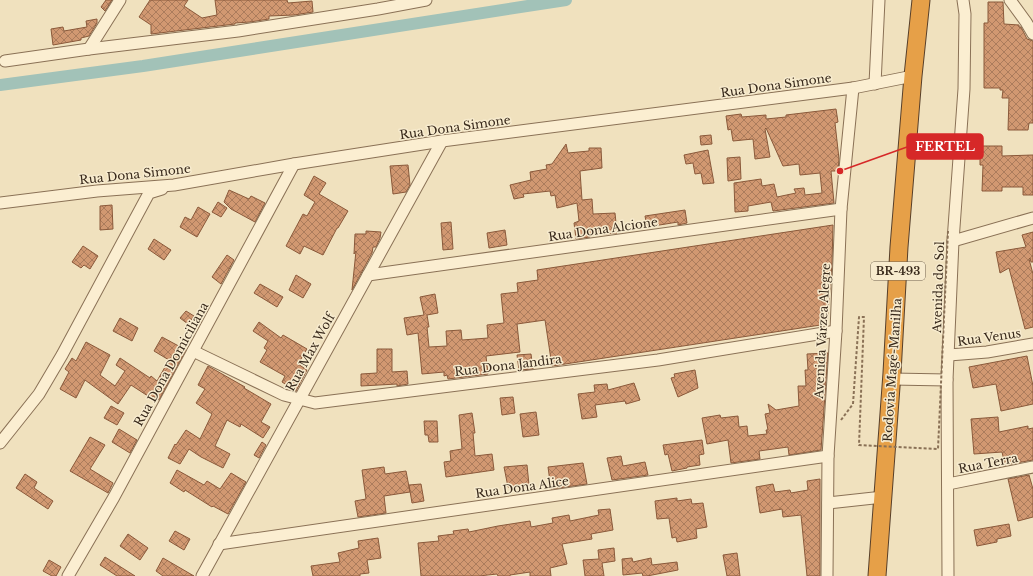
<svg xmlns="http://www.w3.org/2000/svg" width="1033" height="576" viewBox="0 0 1033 576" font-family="'Libre Baskerville',serif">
	<defs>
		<pattern id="building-cross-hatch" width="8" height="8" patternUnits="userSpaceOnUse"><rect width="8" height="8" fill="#d19871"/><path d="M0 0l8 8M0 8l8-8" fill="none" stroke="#ab7c5c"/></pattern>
	</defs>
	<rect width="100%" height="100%" fill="#f0e1be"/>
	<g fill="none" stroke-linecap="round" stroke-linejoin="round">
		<!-- canal -->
		<path stroke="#a2c2b8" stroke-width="12" d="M0 85 143 66 566 0"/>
	</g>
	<!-- building -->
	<g fill="url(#building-cross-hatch)" stroke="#8a593a">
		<path d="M106 0H112L105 11 101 7Z"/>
		<path d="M150 0H188L184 6 202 18 217 15 215 0H287L288 3 312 1 313 12 294 15 269 16V19L250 22 235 23V24L151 34V25L139 17Z"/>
		<path d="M988 2H1003L1004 24 1019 25V27H1021L1027 39 1033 41V123H1029L1028 130H1008L1009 98H1002L1003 90H1000V88H984V23H988Z"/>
		<path d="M97 19V23L89 36 81 38V40L53 45 51 29 63 27 64 31 87 27 86 21Z"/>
		<path d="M836 109 838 122 835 123 839 159 838 171H831L834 203 773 211 771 202 748 206V211L735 212 734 183 761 179 762 186 774 184 777 197 796 193 794 189 804 188 805 195 822 193 820 173 800 175 799 164 783 166 766 128 765 129 770 157 755 159 753 139 733 141 731 129 728 130 726 116 741 114 742 117 766 115V119L786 117V115Z"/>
		<path d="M711 135 712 144 701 145 700 136Z"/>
		<path d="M566 144 568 153 589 151V148H601L602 168 580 171 582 200 592 199 593 214 615 213 617 233 590 235V237L576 239 574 223 579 221 577 203 557 208 555 195 551 196 550 191 523 194 524 197 514 199 510 185 531 180 530 172 547 169 546 165 552 164Z"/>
		<path d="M980 146H1002V156L1033 155V195H1023V187H1002V191H982L983 165H980Z"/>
		<path d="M708 150 714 183 703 184 701 173 695 174 693 163 686 164 684 155Z"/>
		<path d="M740 157 741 179 728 181 727 158Z"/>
		<path d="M408 165 410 185 406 192 393 194 390 166Z"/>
		<path d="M314 176 326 183 319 194 348 211 338 228H337L323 255 304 246 300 254 286 246 303 214 307 216 315 202 304 195Z"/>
		<path d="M229 190 249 199 251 196 265 203 255 222 231 209 224 202Z"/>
		<path d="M218 202 227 208 221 217 212 212Z"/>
		<path d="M112 205 113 229 100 230V206Z"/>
		<path d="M198 207 210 214 197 237 180 227 185 217 191 220Z"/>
		<path d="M685 210 687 223 678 225V222L647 227 645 216Z"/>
		<path d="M451 222 453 249 443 250 441 223Z"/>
		<path d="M833 225 832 264 827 324 552 366 545 320 517 324 520 352 486 356 488 374 448 379 447 375 444 376V372L422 374 418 333 407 335 404 318 424 315 420 297 435 294 438 313 427 315 429 327H427L429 347 447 346 446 331 461 330 462 340 488 338 487 325 504 323 501 294 518 292 517 283 538 280 537 270Z"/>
		<path d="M505 230 507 245 489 248 487 233Z"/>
		<path d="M366 231 381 232 380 238 376 247H373L372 253 352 290 356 251 354 254 355 234H366Z"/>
		<path d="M1033 232V262H1031L1030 258 1029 259 1033 274V327L1025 329 1009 268 1000 273 996 252 1026 247 1022 235Z"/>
		<path d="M154 239 171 250 164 260 148 249Z"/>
		<path d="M83 246 98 256 90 269 84 265 81 268 72 262Z"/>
		<path d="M227 255 234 260 221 284 212 277Z"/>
		<path d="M296 275 311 284 303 298 289 290Z"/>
		<path d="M260 284 283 297 277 307 254 293Z"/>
		<path d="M186 311 194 316 188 324 180 318Z"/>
		<path d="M120 318 138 328 132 341 113 331Z"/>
		<path d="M259 322 281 338 283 335 307 349 298 364 307 370 296 391 282 382 285 376 260 362 267 350 264 348 268 341 253 331Z"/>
		<path d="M162 337 186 350 159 400 153 396 151 398 131 385 118 404 85 380 76 398 60 389 69 372 65 369 72 358 76 361 86 342 110 355 100 375 115 386 125 371 116 365 120 358 150 378 151 376 157 381 169 360 154 351Z"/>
		<path d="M377 349H392V372L407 371 408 384 397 386V384L361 386V374L377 373Z"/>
		<path d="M828 353 821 450 789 455 788 447 759 451 760 459 731 463 728 440 707 444 702 418 720 415 721 418 738 416 739 427 747 426 748 436 767 434 766 430H768L765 414 770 413 768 404 776 410 799 406 798 386H806L805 370H808L807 354Z"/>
		<path d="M531 354 533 369 519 370 517 355Z"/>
		<path d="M1027 356 1033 386V404L1001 411 996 384 973 388 969 367Z"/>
		<path d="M208 366 245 387 244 388 271 404 261 422 270 427 263 438 241 424 240 427 227 420 215 446 230 454 223 468 201 457 189 449 180 464 168 458 175 444 176 445 186 430 200 439 212 414 196 403 205 389 198 385Z"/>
		<path d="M695 370 698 388 678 397 671 378 675 377 674 374Z"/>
		<path d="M634 383 640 400 626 404 625 401 595 405 597 417 582 419 578 394 595 392 594 385 607 384 608 390Z"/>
		<path d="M513 397 515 413 502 415 500 398Z"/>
		<path d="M111 406 124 413 117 425 104 418Z"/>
		<path d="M536 412 539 435 523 437 520 414Z"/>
		<path d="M472 413 475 433H473L475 456 492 454 494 470 446 477 444 462 451 461 450 451 462 449 459 415Z"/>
		<path d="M998 417 999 432 1028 426V429L1033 428V460L1005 465 1002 452 974 454 971 419Z"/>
		<path d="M424 421H437L438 442H429L428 435H425Z"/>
		<path d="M119 429 137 440 130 453 112 442Z"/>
		<path d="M90 437 105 445 90 469 113 483 108 493 70 471Z"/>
		<path d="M702 440 704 454 699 455 700 465 687 467V468L672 471 668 454 665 455 663 445Z"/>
		<path d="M262 442 266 445 259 458 254 455Z"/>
		<path d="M621 456 623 466 645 462 648 475 612 480 607 458Z"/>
		<path d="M583 463 587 484 551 489 548 467Z"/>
		<path d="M527 465 529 485 508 487 504 467Z"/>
		<path d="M384 467 385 474 406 471 410 492 384 496 386 513 358 517 355 501 366 499 362 470Z"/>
		<path d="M177 470 204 485 207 481 220 489 231 473 246 482 228 514 213 506 212 507 185 490 184 492 170 483Z"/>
		<path d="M25 474 37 482 34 488 53 501 48 509 16 488Z"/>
		<path d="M1029 475 1033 489V517L1018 521 1008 479Z"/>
		<path d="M820 479V576H807L801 515 783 517 782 509 760 513 756 487 773 484 775 492 790 490 791 493 808 490 807 481Z"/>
		<path d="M421 484 424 501 412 503 409 485Z"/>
		<path d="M677 498V501L691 499 692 504 703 503 707 527 696 529 697 538 677 542 676 537 672 538 669 518 657 519 655 501Z"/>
		<path d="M610 509 613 530 591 534 592 539 562 544 567 564 550 568 551 576H530V572L510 575V576H498L497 574 479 576H421L418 543 439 541 438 536 454 534 453 531 468 529 469 532 498 526 530 521 531 527 553 523 552 518 569 515 570 521 599 515 598 510Z"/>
		<path d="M1009 524 1011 536 997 539V542L977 546 974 530Z"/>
		<path d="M175 531 190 539 184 550 169 541Z"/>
		<path d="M128 534 148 548 140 560 120 546Z"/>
		<path d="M378 538 381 558 367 560 369 573 360 574V576H313L311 566 340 562 338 553 359 548 358 541Z"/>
		<path d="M614 548 615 561 602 563 604 576H585L583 560 599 559 598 550Z"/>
		<path d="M737 553 740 576H727L723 555Z"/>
		<path d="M105 557 135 576H117L100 565Z"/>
		<path d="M163 558 194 576H163L156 571Z"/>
		<path d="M632 558 633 562 651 558 652 565 677 562 678 570 647 576H643L642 573 623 575 622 559Z"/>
		<path d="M49 560 61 567 56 576H52L43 571Z"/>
	</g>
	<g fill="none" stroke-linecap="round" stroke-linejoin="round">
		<defs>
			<g id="minor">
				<path d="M1010 0 1026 22 1033 34"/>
				<path d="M89 49 120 0"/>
				<path d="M5 61 89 49 238 31 378 9 426 0"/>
				<path d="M875 84 879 0"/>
				<path d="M0 203 97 191 174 185 294 164 442 141 853 88 913 76"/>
				<path d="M953 241 1033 218"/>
				<path d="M368 275 841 209"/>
				<path d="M193 351 284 395 315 403 658 360 836 331"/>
				<path d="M949 355 987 352 1033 344"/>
				<path d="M892 379 947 380"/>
				<path d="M0 443 39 394 62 355 149 193 162 189"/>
				<path d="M948 484 1033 467"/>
				<path d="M828 503 883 497"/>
				<path d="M219 544 828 456"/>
				<path d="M68 576 114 497 294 164"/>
				<path d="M202 576 442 141"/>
				<path d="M827 576 828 456 836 331 841 209 853 88"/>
				<path d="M948 576 947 380 953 241 964 89 965 14 963 0"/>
			</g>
			<path id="highway" d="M877 576 892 373 899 247 913 76 921 0"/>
		</defs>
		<!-- minor casing -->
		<use href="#minor" stroke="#8a7156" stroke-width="13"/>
		<!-- highway casing -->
		<use href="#highway" stroke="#573f2a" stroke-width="19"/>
		<!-- path -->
		<path stroke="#8a7156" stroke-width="2" stroke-dasharray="3 2" stroke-linecap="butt" d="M841 420 853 404"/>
		<!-- minor -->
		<use href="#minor" stroke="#fbeed1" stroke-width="11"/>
		<!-- highway -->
		<use href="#highway" stroke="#e6a048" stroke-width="17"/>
		<!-- path-bridge -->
		<path stroke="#8a7156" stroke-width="2" stroke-dasharray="3 2" stroke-linecap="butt" d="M853 404 859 317H864L859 445 938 449 948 231"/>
	</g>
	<g text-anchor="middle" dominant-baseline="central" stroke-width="3" stroke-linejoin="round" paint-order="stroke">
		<!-- shield labels -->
		<rect fill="#f7ebce" stroke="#716351" stroke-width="1" x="871" y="262" width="54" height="18" rx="3"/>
		<g font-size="11" font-weight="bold" fill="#38291b">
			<text x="898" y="271">BR-493</text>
		</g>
		<!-- street labels -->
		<g font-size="12" fill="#38291b" stroke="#f7ebce">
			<text transform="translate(776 85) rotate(-8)">Rua Dona Simone</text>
			<text transform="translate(455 127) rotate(-8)">Rua Dona Simone</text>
			<text transform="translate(135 174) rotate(-6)">Rua Dona Simone</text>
			<text transform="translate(603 229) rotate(-8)">Rua Dona Alcione</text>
			<text transform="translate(938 287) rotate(-88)">Avenida do Sol</text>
			<text transform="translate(822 331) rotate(-87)">Avenida Várzea Alegre</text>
			<text transform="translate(989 337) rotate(-8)">Rua Venus</text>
			<text transform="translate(310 352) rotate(-61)">Rua Max Wolf</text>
			<text transform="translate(171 364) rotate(-61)">Rua Dona Domiciliana</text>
			<text transform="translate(508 365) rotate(-7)">Rua Dona Jandira</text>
			<text transform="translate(892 370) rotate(-86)">Rodovia Magé-Manilha</text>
			<text transform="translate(988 463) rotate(-11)">Rua Terra</text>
			<text transform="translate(522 487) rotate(-8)">Rua Dona Alice</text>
		</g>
	</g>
	<!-- callouts -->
	<path fill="none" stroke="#d62828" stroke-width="1.5" d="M840 171L907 147"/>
	<circle fill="#d62828" stroke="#f7ebce" stroke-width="1.5" cx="840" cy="171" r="4"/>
	<rect fill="#d62828" stroke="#d62828" stroke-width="1.5" x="907" y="134" width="76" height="25" rx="4"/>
	<g font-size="13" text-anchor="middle" font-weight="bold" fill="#fff">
		<text x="945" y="151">FERTEL</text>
	</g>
</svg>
